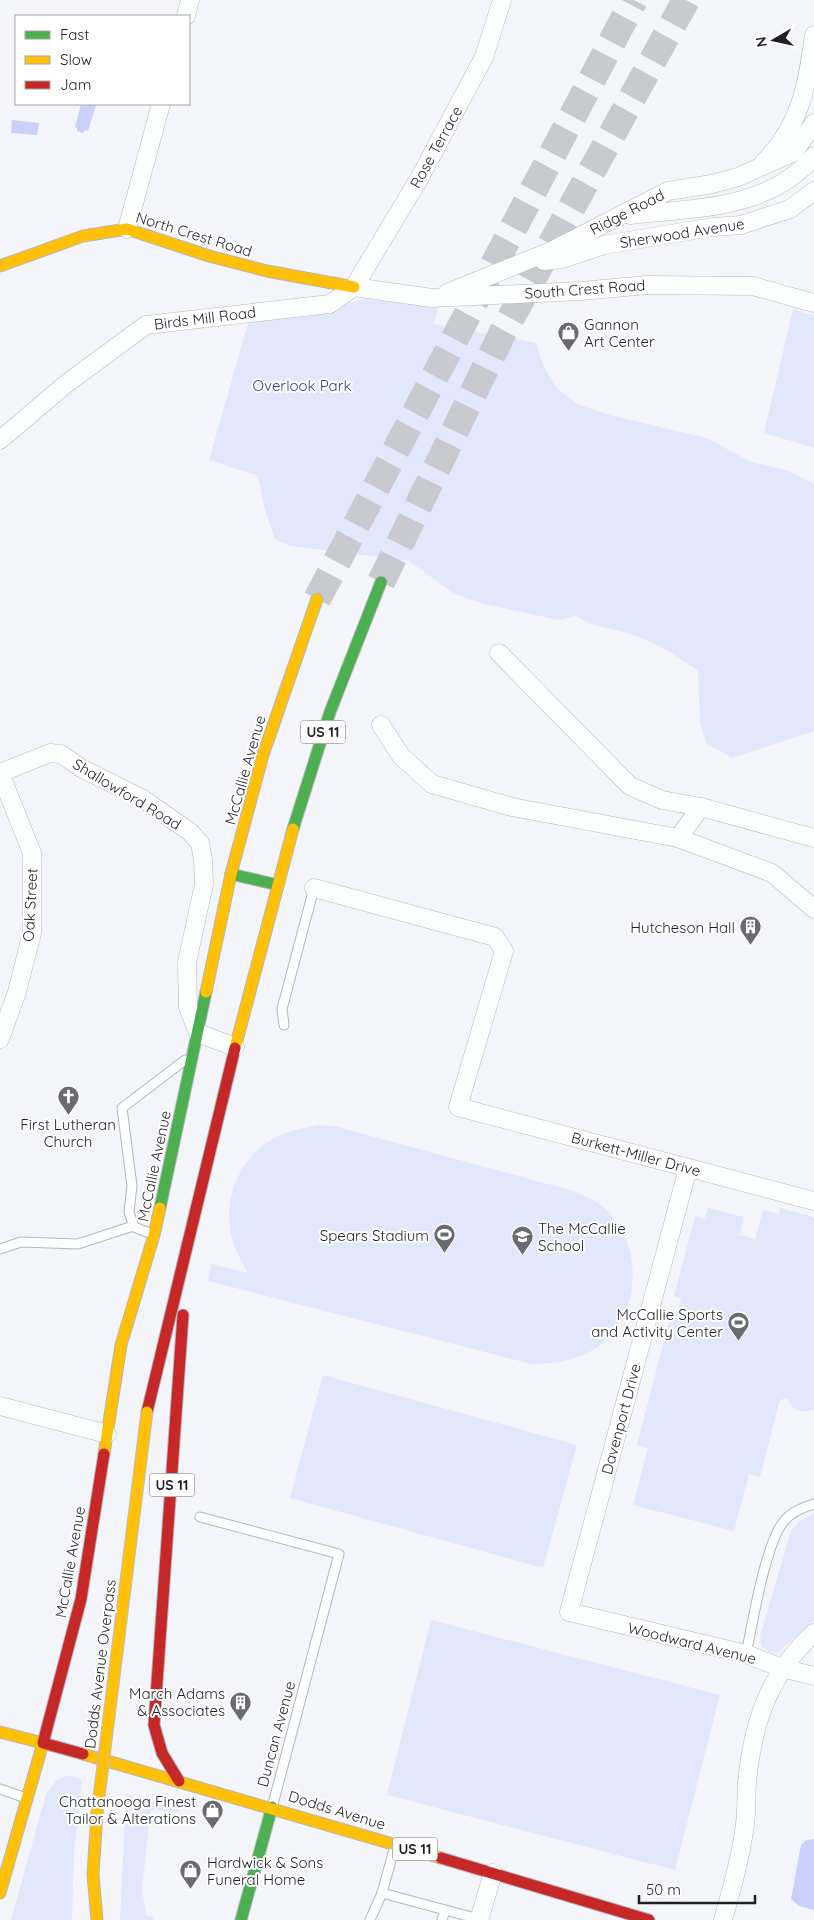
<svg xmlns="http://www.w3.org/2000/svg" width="814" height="1920" viewBox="0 0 814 1920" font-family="Quicksand,sans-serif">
	<rect width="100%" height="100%" fill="#f4f5fb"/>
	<!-- green -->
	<g fill="#e3e7fc">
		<path d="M364 299 438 307 434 324 536 343 544 367 556 387 577 404 609 415 707 438 751 462 787 470 814 484V731L732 758 706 743 700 723 698 671C674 653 648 638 619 631 600 626 594 627 576 616L558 620 484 604 453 593 409 561 290 546 275 539 265 510 258 476 209 460 248 323 316 314Z"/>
		<path d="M793 309 814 316V448L764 433Z"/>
		<path d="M318 1125 334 1126 574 1191C582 1195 593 1199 601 1205 646 1241 643 1320 593 1350 574 1361 553 1364 531 1364L208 1281 211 1264 248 1273C243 1263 236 1253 233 1242 220 1199 240 1154 280 1135 292 1130 305 1128 318 1125Z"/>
		<path d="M708 1208 744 1217 740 1235 755 1239 763 1210 779 1214 780 1208 814 1217V1409C802 1414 791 1411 788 1398L780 1400 760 1477 749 1474 734 1531 633 1505 648 1448 637 1445 671 1313 677 1314 681 1298 674 1296 695 1216 705 1218Z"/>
		<path d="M323 1375 577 1445 543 1568 290 1498Z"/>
		<path d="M814 1513V1621L777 1653 767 1651 761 1645 760 1636 791 1531 800 1521Z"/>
		<path d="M431 1620 720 1695 675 1870 387 1795Z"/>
		<path d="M68 1775 82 1780 74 1854 72 1920H11L46 1794 57 1780Z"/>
		<path d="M126 1794 181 1810 179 1813 151 1809 142 1889 146 1915 154 1918 153 1920H120Z"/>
	</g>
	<!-- water -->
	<g fill="#c9d1fb">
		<path d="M81 104 96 105 88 131 85 130 83 133 77 131V128L75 127Z"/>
		<path d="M12 120 39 123 37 135 11 133Z"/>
		<path d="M814 1839V1910L799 1906 791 1899 801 1845 806 1840Z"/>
	</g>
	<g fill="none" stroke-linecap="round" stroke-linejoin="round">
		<!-- primary-tunnel -->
		<g stroke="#c9cad0" stroke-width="28" stroke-dasharray="28 14" stroke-linecap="butt">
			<path d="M381 582 503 332 686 0"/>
			<path d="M317 599 634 0"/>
		</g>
		<defs>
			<g id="lane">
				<path d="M284 1025 282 1009 314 888"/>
				<path d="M152 1234 134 1227 129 1212 132 1186 122 1108 185 1060"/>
				<path d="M0 1249 21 1242 78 1244 133 1226"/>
				<path d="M200 1517 339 1554 273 1804"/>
				<path d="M746 1654C753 1622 765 1544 784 1521 791 1512 804 1507 814 1504"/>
				<path d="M0 1789 26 1798"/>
				<path d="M395 1846 382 1893 479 1919"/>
				<path d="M370 1920 382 1893"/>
				<path d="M442 1920 445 1910"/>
			</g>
			<g id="street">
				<path d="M186 16 190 0"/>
				<path d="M763 163C801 126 807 85 814 35"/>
				<path d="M630 215C694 208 769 210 814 156"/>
				<path d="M127 229 161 104"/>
				<path d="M544 261 562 259 604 245 713 227 741 225 790 209 814 191"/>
				<path d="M354 287 432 298 581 291 647 285 753 286 814 303"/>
				<path d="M447 293 551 251 668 191 712 184 738 177 794 152 814 123"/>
				<path d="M0 440 66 384 146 325 330 304 354 287 419 179 484 57 502 0"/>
				<path d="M499 653 630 786 662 800 701 807 814 838"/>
				<path d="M381 725 401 756 432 784 512 807 678 838 772 873 814 909"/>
				<path d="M0 773 50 753 61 754 81 768 143 799 190 832 200 843 203 860 204 884 187 962 188 1007 198 1033 235 1047"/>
				<path d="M0 773 32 853V933L17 992 0 1039"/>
				<path d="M678 838 701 807"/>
				<path d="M314 888 495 937 504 951 458 1107 814 1201"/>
				<path d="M688 1168 569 1612 746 1654 782 1668 814 1676"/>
				<path d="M0 1406 107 1434"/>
				<path d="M479 1920 493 1873"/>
				<path d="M723 1920C732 1888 741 1856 745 1824 747 1810 746 1796 747 1782 753 1722 769 1674 814 1633"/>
			</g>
			<g id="fast">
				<path d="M293 829 330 712 381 582"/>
				<path d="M231 874 278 885"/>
				<path d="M160 1208 206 992"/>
				<path d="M241 1920 272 1807"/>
			</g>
			<g id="slow">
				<path d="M0 266 83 236 127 229 209 256 267 271 354 287"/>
				<path d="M206 992 231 874 263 755 317 599"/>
				<path d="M235 1048 293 829"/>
				<path d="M104 1454 121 1345 154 1235 160 1208"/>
				<path d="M0 1732 43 1743 0 1893"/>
				<path d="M83 1754 441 1858"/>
				<path d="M97 1813 93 1874 97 1920"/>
			</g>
			<g id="jam">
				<path d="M147 1412 235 1048"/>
				<path d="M83 1754 43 1743 81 1599 104 1454"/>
				<path d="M179 1781 162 1753 154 1725 183 1315"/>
				<path d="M441 1858 649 1920"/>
			</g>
		</defs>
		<!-- lane casing -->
		<use href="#lane" stroke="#b5b6bb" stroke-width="11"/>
		<!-- street casing -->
		<use href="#street" stroke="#b5b6bb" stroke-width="19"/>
		<!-- fast casing -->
		<use href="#fast" stroke="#b5b6bb" stroke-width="13"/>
		<!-- slow casing -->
		<use href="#slow" stroke="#b5b6bb" stroke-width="13"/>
		<!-- jam casing -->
		<use href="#jam" stroke="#b5b6bb" stroke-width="13"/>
		<!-- lane -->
		<use href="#lane" stroke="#fdfefe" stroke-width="9"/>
		<!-- street -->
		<use href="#street" stroke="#fdfefe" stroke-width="18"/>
		<!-- fast -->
		<use href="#fast" stroke="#4caf50" stroke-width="11"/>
		<!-- slow -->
		<use href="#slow" stroke="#ffc107" stroke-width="11"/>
		<!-- jam -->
		<use href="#jam" stroke="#c62828" stroke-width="11"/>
		<defs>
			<path id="slow-bridge" d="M97 1813 147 1412"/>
		</defs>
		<!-- slow-bridge casing -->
		<use href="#slow-bridge" stroke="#bebfc8" stroke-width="13" stroke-linecap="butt"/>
		<!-- slow-bridge -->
		<use href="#slow-bridge" stroke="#ffc107" stroke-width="11"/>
	</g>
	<!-- icons -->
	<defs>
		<symbol id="shop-pin" viewBox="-11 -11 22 30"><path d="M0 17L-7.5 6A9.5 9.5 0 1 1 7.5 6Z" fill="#6a6b71" stroke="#fff"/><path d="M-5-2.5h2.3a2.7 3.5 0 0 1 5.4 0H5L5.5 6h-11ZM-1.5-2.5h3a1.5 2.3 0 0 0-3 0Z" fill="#fff"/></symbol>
		<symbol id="building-pin" viewBox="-11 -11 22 30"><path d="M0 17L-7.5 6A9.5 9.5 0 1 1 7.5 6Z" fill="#6a6b71" stroke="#fff"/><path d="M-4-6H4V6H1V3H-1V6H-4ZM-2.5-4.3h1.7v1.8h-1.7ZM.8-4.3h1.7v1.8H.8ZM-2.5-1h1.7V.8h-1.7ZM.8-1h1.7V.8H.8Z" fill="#fff"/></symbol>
		<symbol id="church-pin" viewBox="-11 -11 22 30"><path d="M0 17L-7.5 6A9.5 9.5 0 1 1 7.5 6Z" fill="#6a6b71" stroke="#fff"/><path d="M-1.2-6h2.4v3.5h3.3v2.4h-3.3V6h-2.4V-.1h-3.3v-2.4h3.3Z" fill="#fff"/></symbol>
		<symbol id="stadium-pin" viewBox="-11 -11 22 30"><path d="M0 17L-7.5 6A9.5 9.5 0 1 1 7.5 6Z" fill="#6a6b71" stroke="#fff"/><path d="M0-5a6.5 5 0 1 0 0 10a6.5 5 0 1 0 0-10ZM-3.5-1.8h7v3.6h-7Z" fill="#fff"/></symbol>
		<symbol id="school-pin" viewBox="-11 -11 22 30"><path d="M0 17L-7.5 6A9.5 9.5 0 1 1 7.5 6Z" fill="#6a6b71" stroke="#fff"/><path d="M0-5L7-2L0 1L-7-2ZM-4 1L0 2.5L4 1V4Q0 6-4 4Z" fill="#fff"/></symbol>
	</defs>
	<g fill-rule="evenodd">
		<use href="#shop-pin" x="556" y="320" width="25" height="34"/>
		<use href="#building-pin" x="738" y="914" width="25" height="34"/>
		<use href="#church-pin" x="56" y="1084" width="25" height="34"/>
		<use href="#stadium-pin" x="432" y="1222" width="25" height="34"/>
		<use href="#school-pin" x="510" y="1224" width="25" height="34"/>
		<use href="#stadium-pin" x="726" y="1310" width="25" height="34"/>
		<use href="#building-pin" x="228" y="1690" width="25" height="34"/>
		<use href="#shop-pin" x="200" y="1798" width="25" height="34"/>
		<use href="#shop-pin" x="178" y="1858" width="25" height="34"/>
	</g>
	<g text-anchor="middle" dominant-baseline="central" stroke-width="4" stroke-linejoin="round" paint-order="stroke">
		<!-- shield labels -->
		<g fill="#fff" stroke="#626367" stroke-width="1">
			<rect x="300.5" y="720.5" width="45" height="23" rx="4"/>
			<rect x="149.5" y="1473.5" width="45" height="23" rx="4"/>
			<rect x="392.5" y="1837.5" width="45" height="23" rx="4"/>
		</g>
		<g font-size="14" font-weight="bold" fill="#1f2026">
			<text x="323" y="732">US 11</text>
			<text x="172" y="1485">US 11</text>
			<text x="415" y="1849">US 11</text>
		</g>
		<!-- street labels -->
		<g font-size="15" fill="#1f2026" stroke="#fff">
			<text transform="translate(436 147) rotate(-61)">Rose Terrace</text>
			<text transform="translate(627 212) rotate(-27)">Ridge Road</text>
			<text transform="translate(682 233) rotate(-9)">Sherwood Avenue</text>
			<text transform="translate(194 234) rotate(17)">North Crest Road</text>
			<text transform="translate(585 289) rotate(-4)">South Crest Road</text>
			<text transform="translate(205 318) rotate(-7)">Birds Mill Road</text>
			<text transform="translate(245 770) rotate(-74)">McCallie Avenue</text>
			<text transform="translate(127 794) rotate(31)">Shallowford Road</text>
			<text transform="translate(30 905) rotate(-87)">Oak Street</text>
			<text transform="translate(636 1154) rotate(15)">Burkett-Miller Drive</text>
			<text transform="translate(154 1166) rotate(-78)">McCallie Avenue</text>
			<text transform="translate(621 1419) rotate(-75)">Davenport Drive</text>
			<text transform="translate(70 1562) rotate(-80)">McCallie Avenue</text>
			<text transform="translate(692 1643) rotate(14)">Woodward Avenue</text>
			<text transform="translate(100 1664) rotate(-83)">Dodds Avenue Overpass</text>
			<text transform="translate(276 1734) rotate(-75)">Duncan Avenue</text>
			<text transform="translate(337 1810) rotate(17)">Dodds Avenue</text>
		</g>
		<!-- poi labels -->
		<g font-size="15" fill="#1f2026" stroke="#fff" text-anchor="end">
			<text x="584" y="324" text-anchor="start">Gannon<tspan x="584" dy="17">Art Center</tspan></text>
			<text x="735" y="927">Hutcheson Hall</text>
			<text x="68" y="1124" text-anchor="middle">First Lutheran<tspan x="68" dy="17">Church</tspan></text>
			<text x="538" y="1228" text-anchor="start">The McCallie<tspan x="538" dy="17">School</tspan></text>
			<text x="429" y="1235">Spears Stadium</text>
			<text x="723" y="1314">McCallie Sports<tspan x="723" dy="17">and Activity Center</tspan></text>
			<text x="225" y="1693">March Adams<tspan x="225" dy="17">&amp; Associates</tspan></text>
			<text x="196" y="1801">Chattanooga Finest<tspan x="196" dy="17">Tailor &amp; Alterations</tspan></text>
			<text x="207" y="1862" text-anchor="start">Hardwick &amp; Sons<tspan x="207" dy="17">Funeral Home</tspan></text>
		</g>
		<!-- park labels -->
		<g font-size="15" fill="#373a8c" stroke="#fff">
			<text x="302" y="385">Overlook Park</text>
		</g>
	</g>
	<!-- legend -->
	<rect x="15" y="15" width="175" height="90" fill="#ffffff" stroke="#a5a6a8"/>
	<rect x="25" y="31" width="25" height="8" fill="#4caf50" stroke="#a5a6a8"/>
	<text x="60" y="40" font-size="15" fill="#1f2026">Fast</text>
	<rect x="25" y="56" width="25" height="8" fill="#ffc107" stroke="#a5a6a8"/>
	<text x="60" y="65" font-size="15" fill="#1f2026">Slow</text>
	<rect x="25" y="81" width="25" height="8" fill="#c62828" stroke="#a5a6a8"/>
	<text x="60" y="90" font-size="15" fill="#1f2026">Jam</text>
	<!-- north arrow -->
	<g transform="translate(774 40) rotate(261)" stroke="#ffffff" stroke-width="4" paint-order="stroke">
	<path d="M0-4L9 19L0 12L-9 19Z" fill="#1f2026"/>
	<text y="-8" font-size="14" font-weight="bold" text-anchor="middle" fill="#1f2026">N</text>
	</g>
	<!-- scale -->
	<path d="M639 1895v8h116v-8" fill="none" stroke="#1f2026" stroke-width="2.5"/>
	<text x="646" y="1895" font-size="15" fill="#1f2026" stroke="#ffffff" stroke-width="4" paint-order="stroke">50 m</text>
</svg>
